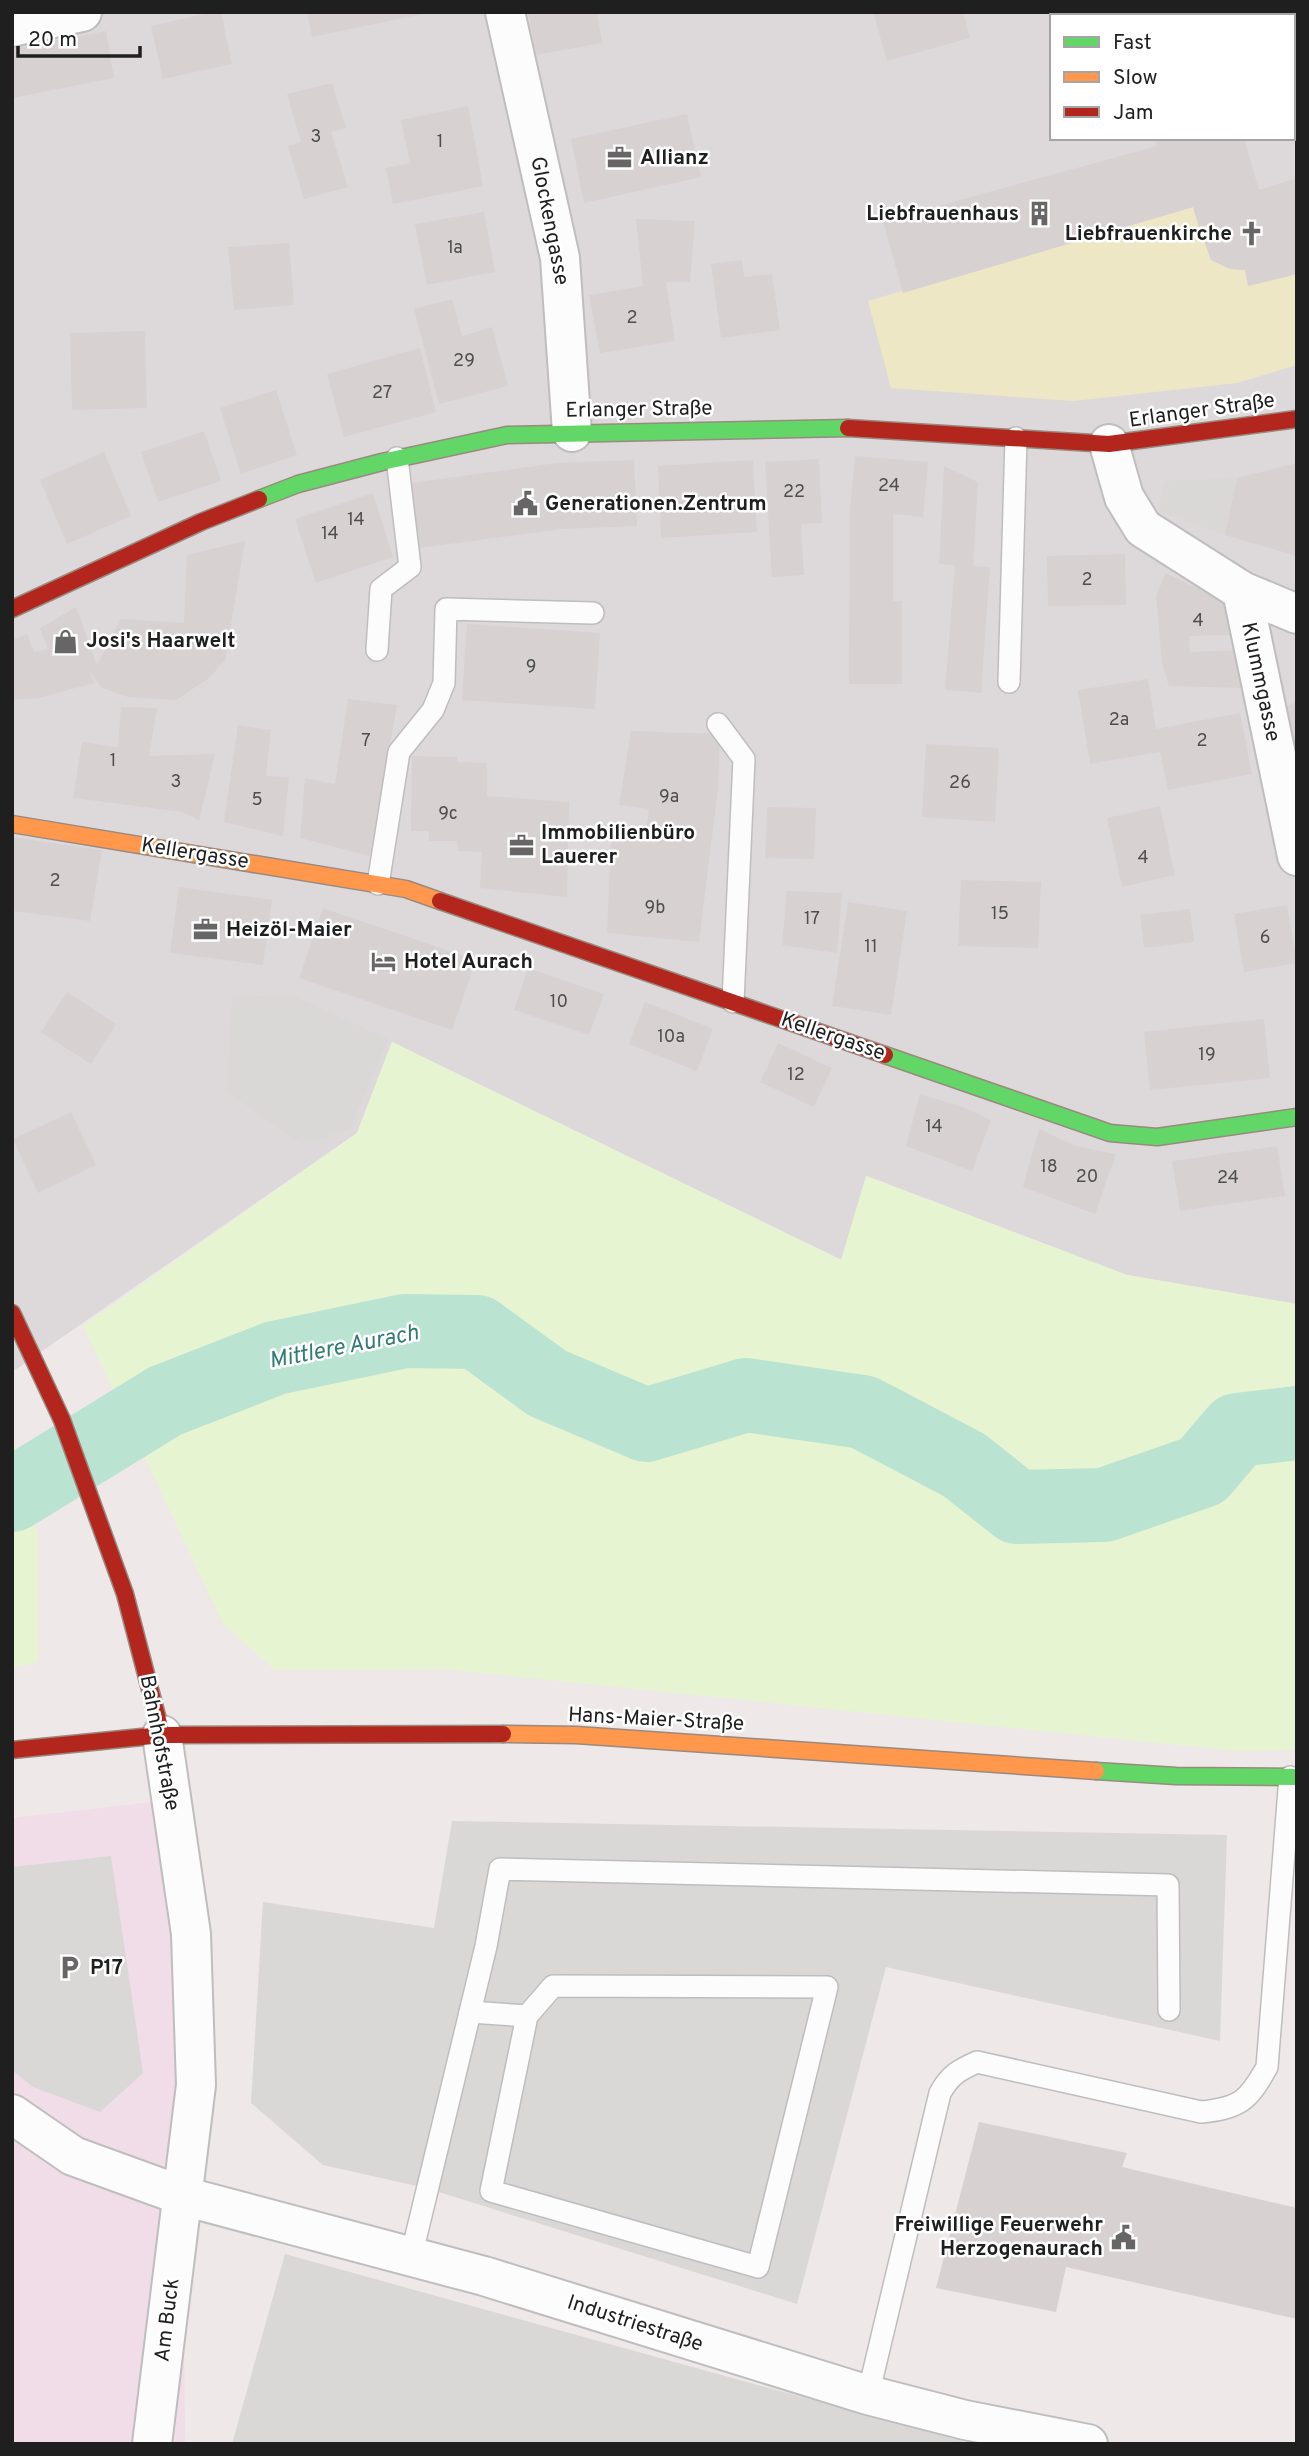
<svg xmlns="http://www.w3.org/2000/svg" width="1309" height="2456" viewBox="0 0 1309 2456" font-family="Overpass,sans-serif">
	<rect width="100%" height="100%" fill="#eee8e8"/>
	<!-- residential -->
	<path fill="#ddd9da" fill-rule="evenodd" d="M12 12H1297V1304L1127 1275 867 1176 842 1260 392 1042 357 1133 12 1372ZM1052 16H1293V138H1052Z"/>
	<!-- commercial -->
	<path fill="#f0dde7" d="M179 1799 185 2444H12V1818Z"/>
	<!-- grass -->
	<path fill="#eee7c5" d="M1193 207 1199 227 1213 224 1204 240 1211 260 1230 269 1245 270 1249 286 1297 274V365L1237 383 1073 401 891 388 868 301Z"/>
	<!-- park -->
	<g fill="#e7f4d2">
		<path d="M392 1042 841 1260 866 1176 1127 1275 1297 1304V1750L1235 1751 444 1669 275 1670 223 1624 83 1326 357 1133Z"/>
		<path d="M12 1437 28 1486 38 1537V1662L12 1668Z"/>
	</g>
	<!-- parking -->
	<g fill="#dad7d7">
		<path d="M1237 478 1225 535 1158 511 1164 481Z"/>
		<path d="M292 995 388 1039 350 1129 302 1145 227 1092 232 997Z"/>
		<path d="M452 1821 1227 1835 1220 2041 886 1967 797 2304 426 2188 323 2165 251 2103 263 1902 434 1928Z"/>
		<path d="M111 1856 143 2073 100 2112 33 2087 12 2070V1867Z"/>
		<path d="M285 2254 544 2326 972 2444H232Z"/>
	</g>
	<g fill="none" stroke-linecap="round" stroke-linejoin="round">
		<!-- river -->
		<path stroke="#bae3d2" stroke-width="74" d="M12 1495 165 1401 275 1358 405 1331 477 1332 547 1383 646 1425 746 1395 863 1412 964 1465 1017 1507 1104 1505 1202 1471 1237 1430 1297 1423"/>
	</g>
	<!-- building -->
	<g fill="#d7d1d2">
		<path d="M213 12H221L232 64 163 79 151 26Z"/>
		<path d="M307 12H428V13L312 37Z"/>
		<path d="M528 12H597L602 43 536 55Z"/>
		<path d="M873 12H963L970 38 887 61Z"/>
		<path d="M1118 12H1208L1209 16H1119Z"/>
		<path d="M106 31 114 78 12 98V49Z"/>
		<path d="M332 83 346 128 331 132 348 187 304 199 288 146 301 142 287 94Z"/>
		<path d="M468 106 483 186 393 204 386 168 410 163 401 120Z"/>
		<path d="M687 114 701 177 584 203 571 139Z"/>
		<path d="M1155 138H1244L1259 190 1297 178V274L1248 286 1245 270 1230 269 1211 260 1204 240 1213 224 1199 227 1193 207 903 293 883 221 1157 146Z"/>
		<path d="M484 212 495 272 427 285 415 224Z"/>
		<path d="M636 219 695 221 690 282H666L675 341 600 353 589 295 643 286Z"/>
		<path d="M289 243 294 305 234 310 228 247Z"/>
		<path d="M742 260 744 277 772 274 780 330 721 338 711 264Z"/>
		<path d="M452 299 462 336 492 327 508 386 439 404 414 309Z"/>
		<path d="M145 331 147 408 72 410 70 333Z"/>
		<path d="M420 348 436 412 344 437 327 374Z"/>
		<path d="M276 390 297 455 241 474 220 408Z"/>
		<path d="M204 431 221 481 158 502 141 452Z"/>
		<path d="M104 452 131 516 67 544 40 480Z"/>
		<path d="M855 456 928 462 923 517 893 514V601H902V684H849L850 510Z"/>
		<path d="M819 459 822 523 801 524 804 575 772 577 765 462Z"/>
		<path d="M634 460 637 526 562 529 420 548 411 483 557 463Z"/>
		<path d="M753 460 757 532 661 538 658 466Z"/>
		<path d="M1297 463V556L1225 535 1237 478Z"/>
		<path d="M944 466 978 482 973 566 990 567 981 693 945 690 955 565 939 564Z"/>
		<path d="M373 493 393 557 316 583 295 519Z"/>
		<path d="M245 541 225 660 209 678 176 700 128 697 102 688 88 669 94 683 39 698 12 700V640L27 634 34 652 48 649 40 628 76 607 97 665 121 619 184 623 187 555Z"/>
		<path d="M1125 554 1126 605 1048 606 1047 556Z"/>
		<path d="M1166 573 1237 608 1239 635 1189 636 1190 652 1239 650 1245 688 1169 686 1162 663 1156 596Z"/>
		<path d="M467 624 600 633 595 709 462 700Z"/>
		<path d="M1148 679 1156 729 1240 713 1252 774 1168 790 1160 752 1090 764 1078 690Z"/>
		<path d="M348 699 397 705 370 856 300 838 305 778 335 784Z"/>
		<path d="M1297 702V748H1296L1283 707Z"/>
		<path d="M121 707 157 708 149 756 215 754 199 821 183 812 73 798 82 742 118 747Z"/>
		<path d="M238 725 271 730 266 776 289 777 283 836 224 822Z"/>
		<path d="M631 731 720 734 718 789 699 942 607 933 611 840 645 841 649 809 619 805Z"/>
		<path d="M926 744 999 748 995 822 922 817Z"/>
		<path d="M412 756 457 757V762L487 763V796L569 802 567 897 480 888 482 852 458 851 457 841H429V831H411Z"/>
		<path d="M1160 806 1175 875 1122 887 1107 818Z"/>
		<path d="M767 807 816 808 814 859 765 858Z"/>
		<path d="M12 837 102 850 90 921 12 911Z"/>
		<path d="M961 880 1041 882 1038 948 958 946Z"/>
		<path d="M179 887 272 900 263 965 170 953Z"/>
		<path d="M787 891 842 893 837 953 782 945Z"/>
		<path d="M848 902 907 911 891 1015 832 1006Z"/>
		<path d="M1287 905 1297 963 1244 972 1234 914Z"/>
		<path d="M323 908 476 960 452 1030 299 978Z"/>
		<path d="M1190 909 1194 942 1144 948 1140 915Z"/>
		<path d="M528 968 604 994 589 1035 514 1010Z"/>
		<path d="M67 992 116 1024 91 1064 41 1032Z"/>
		<path d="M645 1002 713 1029 697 1071 629 1044Z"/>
		<path d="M1264 1019 1270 1078 1150 1090 1144 1032Z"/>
		<path d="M778 1043 832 1068 814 1107 760 1082Z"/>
		<path d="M920 1094 963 1107 991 1120 972 1171 906 1146Z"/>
		<path d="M71 1112 96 1165 38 1193 13 1139Z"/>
		<path d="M1039 1129 1076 1146 1116 1154 1095 1214 1023 1187Z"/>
		<path d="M1277 1146 1285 1196 1180 1211 1172 1161Z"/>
		<path d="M979 2122 1127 2153 1122 2167 1297 2208V2319L1066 2267 1056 2312 936 2288Z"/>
	</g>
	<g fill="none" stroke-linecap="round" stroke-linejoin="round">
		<defs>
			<g id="lane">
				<path d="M377 650 381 589 410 567 397 458"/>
				<path d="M1009 682 1016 438"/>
				<path d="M718 724 744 759 733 1002"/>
				<path d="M378 884 399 752 433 710 444 683 446 609 593 613"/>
				<path d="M470 2012 527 2016 553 1986 827 1987 758 2267 491 2191 527 2016"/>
				<path d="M411 2257 486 1946 500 1869 1168 1885 1169 2010"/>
				<path d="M868 2395 940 2093C950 2075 959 2070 977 2062L1201 2112C1240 2108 1248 2101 1267 2067L1290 1777"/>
			</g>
			<g id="street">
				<path d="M505 12 560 258 572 432"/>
				<path d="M12 27 82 12"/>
				<path d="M1109 444 1124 497 1143 528 1242 591 1297 614"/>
				<path d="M1242 591 1297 856"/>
				<path d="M12 2114 73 2156 183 2196 484 2276 868 2395 965 2420 1088 2444"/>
				<path d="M152 2444 196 2085 191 1934 162 1735"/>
			</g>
			<g id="fast">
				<path d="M259 499 298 484 382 462 507 435 848 428"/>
				<path d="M885 1055 1110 1133 1157 1137 1297 1117"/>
				<path d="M1096 1771 1176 1776 1297 1777"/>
			</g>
			<g id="slow">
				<path d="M12 824 406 889 440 901"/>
				<path d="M503 1734 576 1735 1096 1771"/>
			</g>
			<g id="jam">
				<path d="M848 428 1109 444 1297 419"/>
				<path d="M12 609 201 522 259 499"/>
				<path d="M440 901 885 1055"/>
				<path d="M12 1313 62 1420 125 1594 162 1735"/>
				<path d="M12 1750 162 1735 503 1734"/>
			</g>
		</defs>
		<!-- lane casing -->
		<use href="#lane" stroke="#bfbdbd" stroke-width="24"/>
		<!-- street casing -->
		<use href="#street" stroke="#bfbdbd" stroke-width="42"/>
		<!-- fast casing -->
		<use href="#fast" stroke="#998a7f" stroke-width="19"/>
		<!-- slow casing -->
		<use href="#slow" stroke="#998a7f" stroke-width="19"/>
		<!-- jam casing -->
		<use href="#jam" stroke="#998a7f" stroke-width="19"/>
		<!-- lane -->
		<use href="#lane" stroke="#fcfcfc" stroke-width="21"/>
		<!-- street -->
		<use href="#street" stroke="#fcfcfc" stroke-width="38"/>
		<!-- fast -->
		<use href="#fast" stroke="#63d668" stroke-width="16"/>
		<!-- slow -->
		<use href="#slow" stroke="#ff974d" stroke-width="16"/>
		<!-- jam -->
		<use href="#jam" stroke="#b3261e" stroke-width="16"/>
	</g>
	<!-- icons -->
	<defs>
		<symbol id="office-bare" viewBox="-9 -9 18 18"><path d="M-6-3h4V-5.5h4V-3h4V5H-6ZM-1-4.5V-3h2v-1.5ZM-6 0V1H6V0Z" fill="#676565" stroke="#fff" stroke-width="2.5" paint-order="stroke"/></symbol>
		<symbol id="building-bare" viewBox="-9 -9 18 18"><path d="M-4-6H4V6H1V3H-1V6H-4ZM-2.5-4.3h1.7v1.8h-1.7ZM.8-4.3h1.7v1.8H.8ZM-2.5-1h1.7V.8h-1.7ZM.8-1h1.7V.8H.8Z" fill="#676565" stroke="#fff" stroke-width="2.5" paint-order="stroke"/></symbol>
		<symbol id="church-bare" viewBox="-9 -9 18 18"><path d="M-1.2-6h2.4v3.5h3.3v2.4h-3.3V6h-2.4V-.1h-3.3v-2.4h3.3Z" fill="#676565" stroke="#fff" stroke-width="2.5" paint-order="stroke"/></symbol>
		<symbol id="civic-bare" viewBox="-9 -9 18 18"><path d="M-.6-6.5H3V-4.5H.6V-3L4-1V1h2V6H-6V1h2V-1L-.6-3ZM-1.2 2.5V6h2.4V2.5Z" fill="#676565" stroke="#fff" stroke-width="2.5" paint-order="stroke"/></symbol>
		<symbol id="shop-bare" viewBox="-9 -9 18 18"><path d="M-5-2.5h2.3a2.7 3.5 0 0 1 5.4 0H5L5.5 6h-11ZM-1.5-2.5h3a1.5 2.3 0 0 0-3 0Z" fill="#676565" stroke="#fff" stroke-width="2.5" paint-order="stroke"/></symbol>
		<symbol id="hotel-bare" viewBox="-9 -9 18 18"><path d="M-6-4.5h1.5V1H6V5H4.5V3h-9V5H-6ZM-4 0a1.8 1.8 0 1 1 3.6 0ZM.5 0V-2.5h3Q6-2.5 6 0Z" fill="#676565" stroke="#fff" stroke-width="2.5" paint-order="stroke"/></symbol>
		<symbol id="parking-bare" viewBox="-9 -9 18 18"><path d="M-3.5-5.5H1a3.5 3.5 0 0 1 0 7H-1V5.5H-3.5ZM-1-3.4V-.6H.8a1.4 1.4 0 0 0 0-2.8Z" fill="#676565" stroke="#fff" stroke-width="2.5" paint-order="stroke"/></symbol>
	</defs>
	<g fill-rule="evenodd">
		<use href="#office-bare" x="602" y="140" width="35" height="35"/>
		<use href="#building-bare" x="1022" y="196" width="35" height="35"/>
		<use href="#church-bare" x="1234" y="216" width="35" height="35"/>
		<use href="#civic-bare" x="508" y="486" width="35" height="35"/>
		<use href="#shop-bare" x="48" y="624" width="35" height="35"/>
		<use href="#office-bare" x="504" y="828" width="35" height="35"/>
		<use href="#office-bare" x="188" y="912" width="35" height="35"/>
		<use href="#hotel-bare" x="366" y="944" width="35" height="35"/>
		<use href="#parking-bare" x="52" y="1950" width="35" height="35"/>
		<use href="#civic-bare" x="1106" y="2220" width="35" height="35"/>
	</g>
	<g text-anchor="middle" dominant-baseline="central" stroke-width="5" stroke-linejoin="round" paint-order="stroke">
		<!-- number labels -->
		<g font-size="18" fill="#4f4d4e">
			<text x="316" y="137">3</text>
			<text x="440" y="142">1</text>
			<text x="455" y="248">1a</text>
			<text x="632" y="318">2</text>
			<text x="464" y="361">29</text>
			<text x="382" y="393">27</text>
			<text x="889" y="486">24</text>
			<text x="794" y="492">22</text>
			<text x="356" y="520">14</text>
			<text x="330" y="534">14</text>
			<text x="1087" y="580">2</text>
			<text x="1198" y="621">4</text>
			<text x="531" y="667">9</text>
			<text x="1119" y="720">2a</text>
			<text x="366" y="741">7</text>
			<text x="1202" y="741">2</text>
			<text x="113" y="761">1</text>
			<text x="176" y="782">3</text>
			<text x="960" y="783">26</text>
			<text x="669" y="797">9a</text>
			<text x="257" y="800">5</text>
			<text x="448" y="814">9c</text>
			<text x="1143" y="858">4</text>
			<text x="55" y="881">2</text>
			<text x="655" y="908">9b</text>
			<text x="1000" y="914">15</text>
			<text x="812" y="919">17</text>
			<text x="1265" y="938">6</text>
			<text x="871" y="947">11</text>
			<text x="559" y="1002">10</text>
			<text x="671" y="1037">10a</text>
			<text x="1207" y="1055">19</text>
			<text x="796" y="1075">12</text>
			<text x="934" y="1127">14</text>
			<text x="1049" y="1167">18</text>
			<text x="1087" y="1177">20</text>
			<text x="1228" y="1178">24</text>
		</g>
		<!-- poi labels -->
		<g font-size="21" font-weight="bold" fill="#1f1f1f" stroke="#fff" text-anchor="start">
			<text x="640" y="158">Allianz</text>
			<text x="1019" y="214" text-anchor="end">Liebfrauenhaus</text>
			<text x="1232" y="234" text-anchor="end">Liebfrauenkirche</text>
			<text x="545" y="504">Generationen.Zentrum</text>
			<text x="86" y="641">Josi's Haarwelt</text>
			<text x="541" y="833">Immobilienbüro<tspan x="541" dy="24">Lauerer</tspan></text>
			<text x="226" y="930">Heizöl-Maier</text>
			<text x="404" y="962">Hotel Aurach</text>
			<text x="90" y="1968">P17</text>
			<text x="1103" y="2225" text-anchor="end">Freiwillige Feuerwehr<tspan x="1103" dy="24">Herzogenaurach</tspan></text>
		</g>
		<!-- street labels -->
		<g font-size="21" fill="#1f1f1f" stroke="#fff">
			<text transform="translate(549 221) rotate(79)">Glockengasse</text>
			<text transform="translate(639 410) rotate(-1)">Erlanger Straße</text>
			<text transform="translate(1202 411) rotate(-8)">Erlanger Straße</text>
			<text transform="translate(1260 682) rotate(78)">Klummgasse</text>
			<text transform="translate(195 854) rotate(9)">Kellergasse</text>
			<text transform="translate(833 1037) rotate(19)">Kellergasse</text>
			<text transform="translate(656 1720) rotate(3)">Hans-Maier-Straße</text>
			<text transform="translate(159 1743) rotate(79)">Bahnhofstraße</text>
			<text transform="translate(168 2320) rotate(-83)">Am Buck</text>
			<text transform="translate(635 2324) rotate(18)">Industriestraße</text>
		</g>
		<!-- water labels -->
		<g font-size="23" font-style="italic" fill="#337c73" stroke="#fff">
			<text transform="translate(344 1348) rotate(-11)">Mittlere Aurach</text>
		</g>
	</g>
	<!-- border -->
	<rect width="1309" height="2456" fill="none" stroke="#1f1f1f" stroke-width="28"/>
	<!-- legend -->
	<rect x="1050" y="14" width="245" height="126" fill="#ffffff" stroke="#a5a5a5" stroke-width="2"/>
	<rect x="1064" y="37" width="35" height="10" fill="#63d668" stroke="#a5a5a5" stroke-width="2"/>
	<text x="1113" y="49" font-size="21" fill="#1f1f1f">Fast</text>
	<rect x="1064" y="72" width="35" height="10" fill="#ff974d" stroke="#a5a5a5" stroke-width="2"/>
	<text x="1113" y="84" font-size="21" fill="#1f1f1f">Slow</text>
	<rect x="1064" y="107" width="35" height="10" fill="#b3261e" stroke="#a5a5a5" stroke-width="2"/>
	<text x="1113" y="119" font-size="21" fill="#1f1f1f">Jam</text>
	<!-- scale -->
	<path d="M18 46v10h122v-10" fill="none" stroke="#1f1f1f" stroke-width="3.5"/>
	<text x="28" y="46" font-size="21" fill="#1f1f1f" stroke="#ffffff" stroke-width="5" paint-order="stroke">20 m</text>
</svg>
